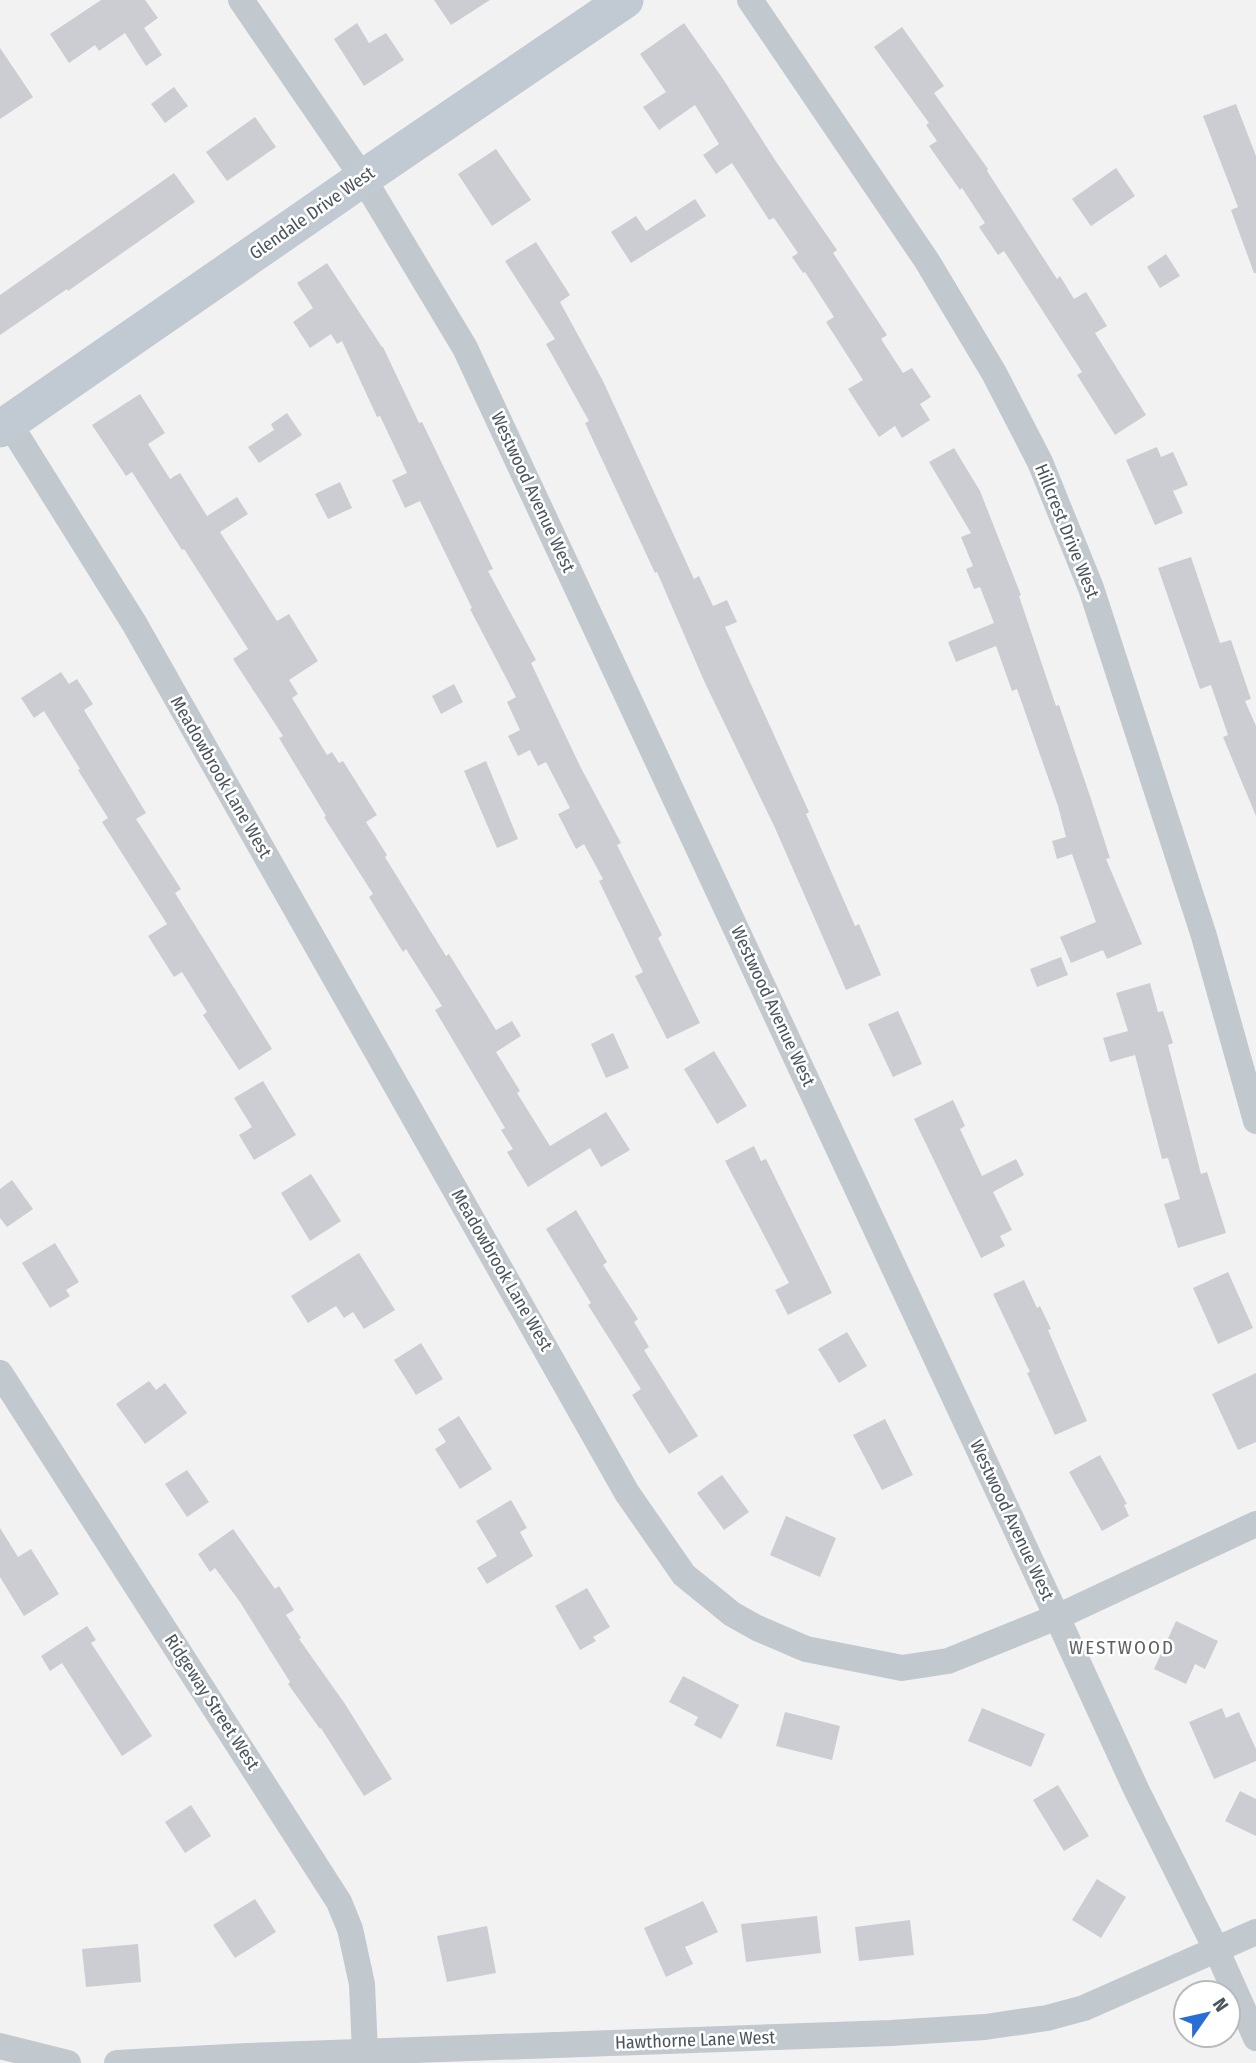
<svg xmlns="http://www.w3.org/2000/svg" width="1256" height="2063" viewBox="0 0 1256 2063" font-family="'Fira Sans Condensed',sans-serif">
	<rect width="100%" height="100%" fill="#f3f2f2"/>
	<!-- building -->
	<g fill="#cccdd3">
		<path d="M101 0H145L158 18 144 28 162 55 146 66 125 33 99 51 95 45 69 63 50 34Z"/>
		<path d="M434 0H490L451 25Z"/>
		<path d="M357 23 369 43 386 33 404 60 364 86 334 39Z"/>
		<path d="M684 23 723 79 775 160 837 250 833 253 887 335 881 339 903 373 912 368 931 397 920 404 930 420 902 438 895 426 879 437 848 389 863 380 826 322 834 317 805 272 803 273 792 257 798 253 774 218 769 220 732 163 716 174 703 155 719 144 695 105 659 130 643 107 666 92 640 54Z"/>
		<path d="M902 27 944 86 934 93 988 169 987 171 1057 279 1060 276 1074 299 1086 292 1107 326 1095 333 1146 415 1115 435 1077 375 1082 372 1017 271 1004 251 998 255 979 227 985 223 962 188 960 190 929 146 937 141 926 125 929 123 874 47Z"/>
		<path d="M0 48 33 97 0 119Z"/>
		<path d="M174 87 188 106 165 123 151 104Z"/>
		<path d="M1236 104 1256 156V273H1254L1231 210 1238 207 1203 116Z"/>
		<path d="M255 117 276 147 227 181 206 152Z"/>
		<path d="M496 149 531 200 492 226 458 174Z"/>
		<path d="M1116 168 1135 196 1091 226 1072 199Z"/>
		<path d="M174 173 195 202 68 291 67 289 0 335V295Z"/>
		<path d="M695 199 706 216 631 263 611 232 636 216 646 231Z"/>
		<path d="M536 242 570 295 560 302 603 381 694 579 699 576 713 606 727 600 737 622 725 627 809 812 806 814 855 926 859 924 881 975 846 990 775 828 705 683 657 572 655 573 585 423 589 421 546 344 555 339 505 261Z"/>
		<path d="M1166 254 1180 276 1160 288 1147 267Z"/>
		<path d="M327 263 382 347H383L419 423 422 422 493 569 488 571 536 660 531 663 580 766 621 843 617 845 662 935 658 938 700 1023 667 1039 635 976 643 972 599 881 603 879 584 844 576 849 558 814 570 808 546 762 538 766 530 750 518 756 508 736 520 730 507 702 516 697 470 609 472 608 420 501 405 508 392 480 407 473 380 416 377 417 342 341 337 344 331 334 310 348 293 322 313 308 297 283Z"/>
		<path d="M140 394 165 433 148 444 170 479 180 473 207 516 237 497 248 514 220 532 277 621 289 614 318 661 289 680 298 694 292 698 327 755 332 752 339 763 343 761 377 815 366 822 387 855 385 857 446 956 449 954 496 1030 512 1021 521 1036 496 1052 520 1091 517 1093 550 1146 606 1112 630 1150 601 1167 590 1148 528 1187 507 1152 513 1149 501 1130 505 1128 435 1010 442 1006 406 949 403 952 369 897 373 894 324 817 326 816 279 738 283 736 233 659 248 649 184 549 182 550 132 472 126 476 92 425Z"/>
		<path d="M287 413 302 435 259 463 248 447 274 430 271 424Z"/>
		<path d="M1157 447 1161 457 1173 452 1188 485 1173 491 1183 513 1155 525 1126 460Z"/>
		<path d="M954 448 980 491 1021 595 1019 596 1056 706 1059 705 1091 799 1110 858 1106 859 1142 944 1107 959 1103 950 1071 963 1060 937 1096 922 1072 854 1057 859 1052 841 1066 837 1058 806 1017 689 1012 691 996 646 956 662 948 642 994 623 980 587 974 589 966 569 973 566 961 537 971 533 929 462Z"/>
		<path d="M340 482 352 508 328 519 315 494Z"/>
		<path d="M1191 557 1220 643 1231 640 1251 699 1245 701 1256 726V816L1223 737 1228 735 1211 685 1200 689 1158 568Z"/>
		<path d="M61 672 69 684 77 679 93 704 84 710 146 813 136 819 181 889 175 893 272 1049 239 1070 203 1015 207 1012 182 972 174 977 148 936 167 924 102 822 108 818 78 770 80 769 44 711 34 718 21 698Z"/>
		<path d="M454 684 463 702 441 714 432 696Z"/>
		<path d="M486 761 518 839 497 848 464 771Z"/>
		<path d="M1061 957 1068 975 1037 987 1030 969Z"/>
		<path d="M1150 983 1158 1012 1163 1011 1173 1043 1168 1045 1201 1174 1207 1172 1226 1233 1178 1248 1164 1204 1180 1199 1168 1158 1162 1159 1135 1055 1110 1062 1103 1038 1128 1031 1116 993Z"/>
		<path d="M898 1011 922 1064 893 1077 868 1024Z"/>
		<path d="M613 1033 629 1068 606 1078 591 1044Z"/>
		<path d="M714 1051 747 1106 717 1124 684 1069Z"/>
		<path d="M263 1081 296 1135 254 1160 239 1135 252 1127 234 1098Z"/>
		<path d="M953 1100 965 1126 960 1129 982 1176 1016 1159 1024 1175 993 1192 1012 1230 1000 1236 1005 1246 981 1258 914 1119Z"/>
		<path d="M754 1146 761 1161 766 1159 832 1293 788 1315 775 1290 789 1283 725 1161Z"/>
		<path d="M311 1174 341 1221 310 1241 281 1193Z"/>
		<path d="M12 1180 33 1209 7 1227 0 1218V1189Z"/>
		<path d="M576 1210 607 1262 603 1265 638 1319 634 1322 649 1347 644 1350 698 1436 669 1454 632 1395 641 1389 588 1305 591 1303 546 1229Z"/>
		<path d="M55 1243 79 1282 66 1290 70 1296 50 1308 22 1263Z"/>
		<path d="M359 1253 395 1310 364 1329 353 1312 344 1318 336 1306 308 1323 291 1296Z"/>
		<path d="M1228 1272 1253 1328 1218 1344 1193 1288Z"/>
		<path d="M1024 1280 1037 1308 1040 1306 1051 1329 1048 1330 1087 1421 1055 1435 1027 1373 1030 1372 993 1294Z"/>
		<path d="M847 1332 867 1366 839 1383 818 1349Z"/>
		<path d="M421 1343 443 1379 416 1395 394 1360Z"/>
		<path d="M1256 1373V1442L1238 1450 1212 1394Z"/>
		<path d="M149 1381 156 1390 165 1383 187 1413 145 1444 116 1404Z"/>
		<path d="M459 1416 492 1469 460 1489 435 1449 446 1442 438 1429Z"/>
		<path d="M885 1419 913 1475 882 1490 853 1435Z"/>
		<path d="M1100 1455 1127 1504 1124 1505 1129 1516 1102 1531 1069 1472Z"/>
		<path d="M187 1470 209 1502 187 1517 165 1484Z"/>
		<path d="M722 1475 749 1512 724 1530 697 1493Z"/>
		<path d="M511 1500 527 1528 520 1532 533 1556 487 1584 477 1568 497 1556 476 1521Z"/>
		<path d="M786 1516 836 1538 820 1577 770 1555Z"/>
		<path d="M0 1528 18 1557 31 1549 59 1594 24 1616 0 1577Z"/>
		<path d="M233 1529 275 1589 279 1586 294 1610 286 1615 301 1638 299 1639 345 1704 392 1779 364 1796 321 1728 320 1729 288 1684 290 1682 240 1602 215 1568 210 1572 198 1554Z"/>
		<path d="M587 1588 610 1627 593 1637 596 1641 580 1650 555 1606Z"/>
		<path d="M1176 1621 1218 1641 1205 1669 1195 1664 1186 1684 1154 1669Z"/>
		<path d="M87 1626 96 1640 91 1643 152 1736 122 1756 62 1663 50 1671 41 1656Z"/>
		<path d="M683 1676 739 1705 721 1739 694 1725 698 1717 669 1702Z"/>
		<path d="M982 1708 1045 1734 1031 1767 968 1741Z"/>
		<path d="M1222 1708 1226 1718 1239 1712 1256 1749V1761L1214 1779 1189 1722Z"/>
		<path d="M785 1712 840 1726 832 1760 776 1746Z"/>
		<path d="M1058 1785 1089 1836 1064 1851 1033 1800Z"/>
		<path d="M1240 1791 1256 1799V1836L1225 1821Z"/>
		<path d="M191 1805 211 1836 185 1853 165 1822Z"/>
		<path d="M1097 1879 1126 1897 1101 1938 1072 1920Z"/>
		<path d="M255 1899 276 1932 235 1958 213 1925Z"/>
		<path d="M703 1901 718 1932 685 1947 693 1964 666 1977 644 1928Z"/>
		<path d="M817 1916 821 1953 746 1962 741 1924Z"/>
		<path d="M910 1920 914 1955 859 1961 855 1927Z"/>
		<path d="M487 1926 496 1973 447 1982 437 1936Z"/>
		<path d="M138 1944 141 1982 86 1987 82 1949Z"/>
	</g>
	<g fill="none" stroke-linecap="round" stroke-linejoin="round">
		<!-- street -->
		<g stroke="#c1c8ce" stroke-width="26">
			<path d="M241 0 363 178 465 348 1057 1617 1136 1789 1217 1951 1256 2038"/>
			<path d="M750 0 927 261 994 373 1040 462 1091 588 1204 936 1256 1121"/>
			<path d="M9 423 134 623 627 1493 684 1575 732 1614 757 1628 806 1649 902 1668 948 1661 1057 1617 1256 1524"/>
			<path d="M0 1373 339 1902 350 1929 362 1984 365 2052"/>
			<path d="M0 2046 68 2063"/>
			<path d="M117 2063 247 2056 891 2033 985 2027 1047 2018 1084 2008 1256 1932"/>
		</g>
		<!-- secondary -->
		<path stroke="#c1c9d3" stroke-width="37" d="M0 429 363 178 625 0"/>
	</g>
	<g text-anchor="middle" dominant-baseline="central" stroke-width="5" stroke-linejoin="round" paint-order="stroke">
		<!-- street labels -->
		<g font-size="18" fill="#4b545d" stroke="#fff">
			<text transform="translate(312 213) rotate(-35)">Glendale Drive West</text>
			<text transform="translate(533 492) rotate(65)">Westwood Avenue West</text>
			<text transform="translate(1067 531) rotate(68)">Hillcrest Drive West</text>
			<text transform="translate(221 777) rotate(60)">Meadowbrook Lane West</text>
			<text transform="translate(773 1006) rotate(65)">Westwood Avenue West</text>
			<text transform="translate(502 1270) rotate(60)">Meadowbrook Lane West</text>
			<text transform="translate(1012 1520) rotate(65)">Westwood Avenue West</text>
			<text transform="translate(212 1702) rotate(57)">Ridgeway Street West</text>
			<text transform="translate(695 2040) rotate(-2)">Hawthorne Lane West</text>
		</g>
		<!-- neighbourhood labels -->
		<g font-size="19" letter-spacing="2" fill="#5e6166" stroke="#fff">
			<text x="1122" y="1647">WESTWOOD</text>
		</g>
	</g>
	<!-- north arrow -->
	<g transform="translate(1207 2014) rotate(56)"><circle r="33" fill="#ffffff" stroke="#b7bbbe" stroke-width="2"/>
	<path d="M0-5L12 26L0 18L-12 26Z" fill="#296ed6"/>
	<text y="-10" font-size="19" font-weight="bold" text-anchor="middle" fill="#4b545d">N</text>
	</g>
</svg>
